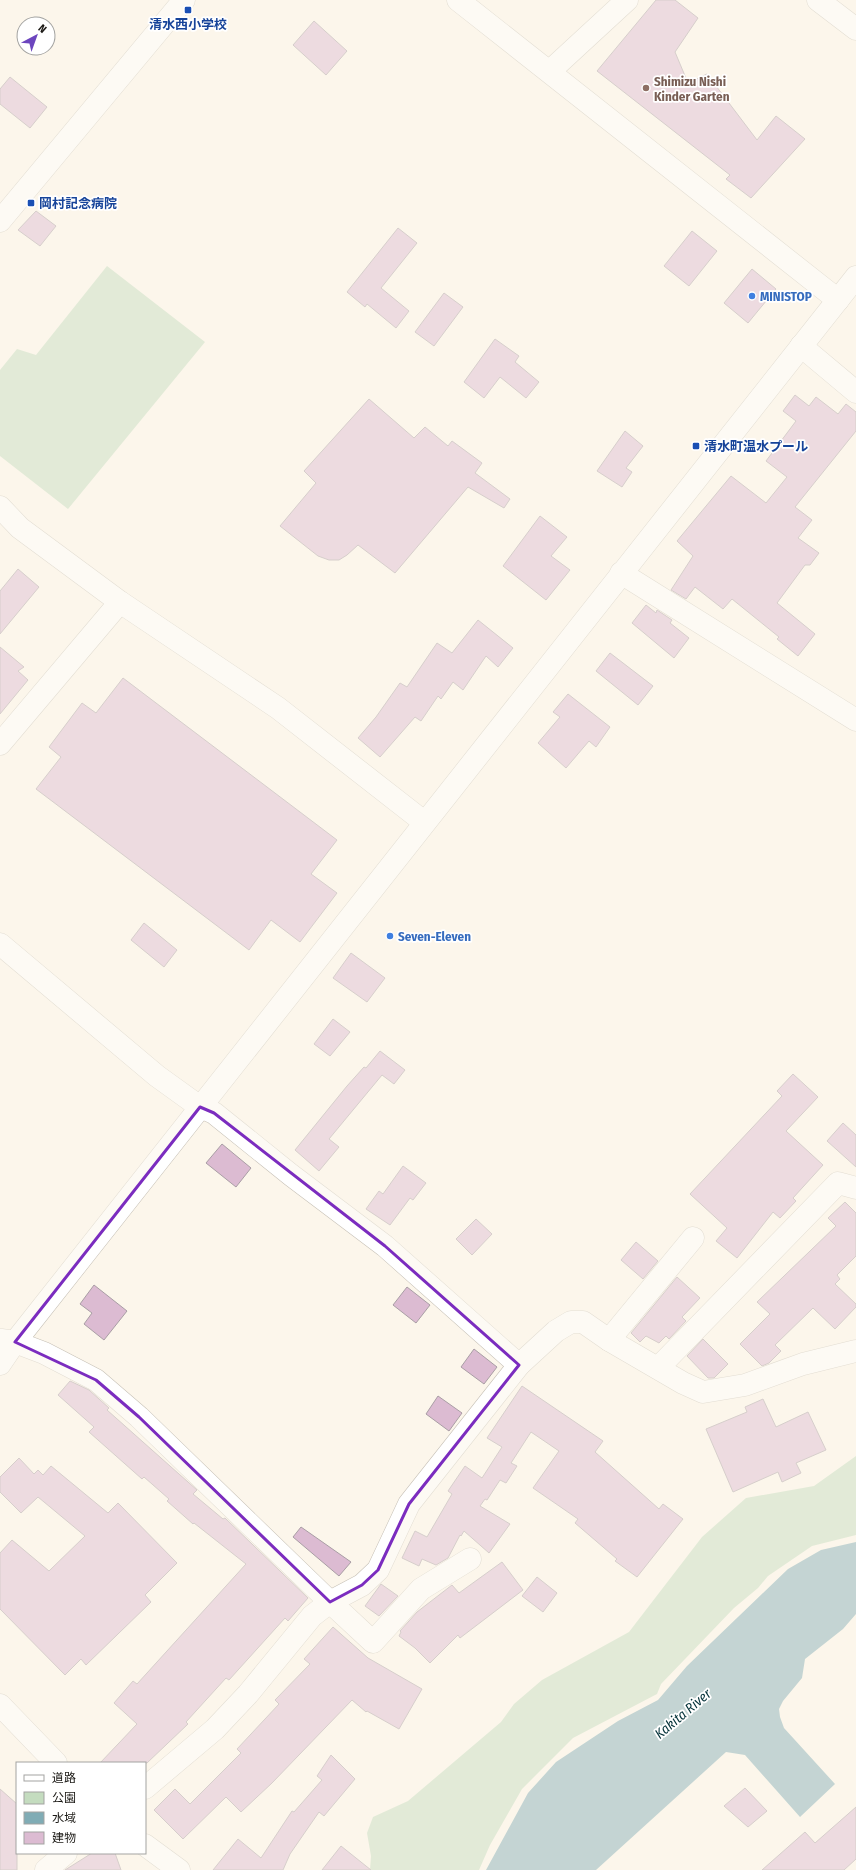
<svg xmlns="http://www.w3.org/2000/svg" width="856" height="1870" viewBox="0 0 856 1870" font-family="'Fira Sans Condensed','Noto Sans JP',sans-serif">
	<rect width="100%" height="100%" fill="#fcf6eb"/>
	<!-- green -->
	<g fill="#c4dcbf">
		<path d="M107 266 205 342 68 509 0 456V370L17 349 36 355Z"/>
		<path d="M856 1456V1535L812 1546 768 1576 758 1588 734 1608 661 1684 657 1694 573 1738 522 1789 490 1845 479 1870H370L371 1856 367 1833 373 1817 408 1801 501 1722 514 1704 542 1680 629 1632 702 1537 746 1498 814 1486Z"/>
	</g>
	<!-- water -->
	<path fill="#80acb5" d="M856 1542V1614L843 1629 805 1659 802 1678 783 1701 779 1709 780 1717 784 1728 835 1784 800 1817 745 1755 726 1752 596 1870H486L528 1793 556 1762 618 1721 658 1700 687 1666 788 1569 821 1550Z"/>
	<!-- building -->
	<g fill="#dcbbd2" stroke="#a99ea5">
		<path d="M656 0H675L698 18 675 52 688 83 707 74 757 140 776 116 805 139 751 198 726 179 730 175 597 71Z"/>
		<path d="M314 21 347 51 326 75 293 45Z"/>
		<path d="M10 77 47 107 30 128 0 104V89Z"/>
		<path d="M36 211 56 226 40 246 18 230Z"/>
		<path d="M398 228 417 243 381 288 409 311 396 328 367 304 365 307 347 292Z"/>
		<path d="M692 231 717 251 689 286 664 266Z"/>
		<path d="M752 269 776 289 748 323 724 303Z"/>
		<path d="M444 293 463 307 434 346 415 332Z"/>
		<path d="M495 339 519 356 515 362 539 382 526 398 500 377 484 398 464 382Z"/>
		<path d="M795 395 809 406 816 397 838 414 846 404 856 412V431L795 507 812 520 798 538 819 553 810 565H805L777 603 815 634 798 656 777 639 779 637 732 599 723 609 695 587 686 599 671 590 693 556 677 541 731 476 766 503 787 477 766 461 796 421 783 411Z"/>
		<path d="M369 399 414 438 425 427 448 446 452 441 482 463 475 473 510 499 504 508 468 487 395 573 358 545 347 555 339 560H329L318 556 280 526 316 483 304 471Z"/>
		<path d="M625 431 643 446 626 468 632 472 622 487 597 471Z"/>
		<path d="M540 516 567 537 551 556 570 570 546 600 503 566Z"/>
		<path d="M18 569 39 587 0 634V591Z"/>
		<path d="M646 605 656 613 657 610 672 620 670 623 689 638 674 658 632 623Z"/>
		<path d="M478 620 513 648 498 667 486 656 463 690 453 682 441 699 438 696 421 721 415 717 380 757 358 738 376 717 400 683 407 687 437 643 452 653Z"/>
		<path d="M0 647 24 667 18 671 28 680 0 714Z"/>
		<path d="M610 653 653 686 638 705 596 671Z"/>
		<path d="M123 678 337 840 311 874 337 893 300 942 271 920 249 950 36 789 61 757 49 747 82 703 96 713Z"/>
		<path d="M568 694 610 727 596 747 589 741 566 768 538 743 560 717 553 712Z"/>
		<path d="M144 923 177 950 164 967 131 940Z"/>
		<path d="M351 953 385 978 367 1002 333 978Z"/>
		<path d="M333 1019 350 1032 330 1056 314 1044Z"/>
		<path d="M380 1051 405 1070 394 1084 382 1075 329 1139 339 1147 319 1171 295 1150 347 1086 364 1067 366 1068Z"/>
		<path d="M793 1074 818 1097 786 1131 823 1165 793 1198 796 1201 780 1218 773 1212 737 1258 716 1241 727 1228 690 1194 782 1096 777 1091Z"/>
		<path d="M843 1123 856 1135V1167L827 1141Z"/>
		<path d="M222 1144 251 1168 236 1187 206 1163Z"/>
		<path d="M403 1166 426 1183 413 1200 410 1198 390 1225 366 1209 379 1191 383 1194Z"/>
		<path d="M845 1202 856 1213V1256L837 1275 840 1279 835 1284 856 1304V1307L835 1329 813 1308 775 1345 781 1351 769 1363 762 1366 740 1344 770 1314 757 1302 836 1226 828 1218Z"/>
		<path d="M476 1219 492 1234 472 1255 456 1239Z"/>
		<path d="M636 1242 658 1261 643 1279 621 1260Z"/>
		<path d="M677 1277 700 1298 682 1317 686 1321 669 1339 666 1336 659 1343 646 1336 640 1342 631 1333Z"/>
		<path d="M94 1285 127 1311 104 1340 84 1324 92 1313 80 1304Z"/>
		<path d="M407 1287 430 1305 416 1323 393 1305Z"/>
		<path d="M703 1339 728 1364 714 1378H708L687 1356Z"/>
		<path d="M474 1349 497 1367 484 1384 461 1367Z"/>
		<path d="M70 1381 89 1390 109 1408 107 1410 197 1490 193 1494 223 1519 225 1518 308 1598 288 1621 285 1618 229 1680 226 1678 186 1722 188 1724 147 1763H100L137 1724 114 1703 133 1681 137 1684 246 1564 194 1523 193 1524 167 1501 169 1499 144 1477 142 1479 89 1432 94 1427 58 1395Z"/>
		<path d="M522 1386 603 1441 595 1452 659 1509 663 1504 683 1519 637 1577 615 1561 617 1559 575 1523 578 1519 533 1488 559 1451 531 1432 511 1463 517 1466 506 1483 500 1480 487 1500 485 1499 480 1506 510 1524 489 1553 464 1531 461 1536 460 1535 448 1558 436 1565 422 1559 419 1566 402 1558 415 1531 427 1537 452 1494 448 1491 465 1466 482 1478 502 1447 487 1438Z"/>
		<path d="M438 1396 462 1413 449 1431 426 1414Z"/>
		<path d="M763 1399 776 1427 808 1412 826 1450 796 1463 801 1473 782 1482 778 1472 733 1492 706 1429 747 1412 745 1407Z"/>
		<path d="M19 1458 34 1474 38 1470 43 1475 51 1466 108 1513 118 1503 177 1563 145 1595 151 1602 86 1665 81 1659 65 1675 0 1609V1553L12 1540 49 1571 85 1536 38 1497 21 1513 0 1492V1477Z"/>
		<path d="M301 1527 351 1562 339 1576 293 1537Z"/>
		<path d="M502 1562 523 1590 460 1638 458 1635 430 1663 415 1648 399 1636 401 1632 400 1631 417 1612 452 1585 459 1593Z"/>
		<path d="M537 1577 557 1593 543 1612 522 1596Z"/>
		<path d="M381 1584 398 1596 379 1616 365 1606Z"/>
		<path d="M333 1627 368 1658 422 1689 399 1729 367 1711 366 1712 352 1700 272 1783 241 1812 226 1797 183 1839 154 1810 175 1789 190 1804 241 1753 237 1749 279 1704 275 1700 310 1664 304 1659Z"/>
		<path d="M331 1755 355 1779 324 1816 319 1812 290 1854 283 1870H213L238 1839 261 1858 292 1811 294 1812 322 1780 317 1776Z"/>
		<path d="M745 1788 767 1811 748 1827 724 1806Z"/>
		<path d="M0 1789 17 1804V1870H0Z"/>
		<path d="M856 1807V1859L844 1870H762L805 1832 815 1843Z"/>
		<path d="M341 1846 371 1870H322Z"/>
		<path d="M92 1853H115L121 1870H65Z"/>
	</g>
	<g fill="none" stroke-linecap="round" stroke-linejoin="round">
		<defs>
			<g id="minor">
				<path d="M458 0 838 300"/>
				<path d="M818 0 856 29"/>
				<path d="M550 71 627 0"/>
				<path d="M0 221 184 0"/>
				<path d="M801 346 856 392"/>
				<path d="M0 507 20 528 120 602 278 708 424 822"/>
				<path d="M621 573 856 720"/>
				<path d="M0 744 120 602"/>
				<path d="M0 944 157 1076 200 1107 214 1113 291 1175 385 1246 519 1365 556 1331 571 1322H583L609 1340 683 1383 703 1392 745 1385 803 1364 856 1351"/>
				<path d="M1 1340 15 1342 44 1353 96 1380 139 1417 330 1602 373 1642 421 1589 470 1559"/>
				<path d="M609 1340 693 1238"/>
				<path d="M0 1364 15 1342 856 277"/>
				<path d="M658 1368 838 1183 856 1188"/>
				<path d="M0 1705 56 1763"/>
				<path d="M145 1788 215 1729 248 1694 312 1616 330 1602 362 1585 378 1570 409 1504 519 1365"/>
				<path d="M145 1845 179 1870"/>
				<path d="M46 1870 66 1853"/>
			</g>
		</defs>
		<!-- minor casing -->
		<use href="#minor" stroke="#c6c0b6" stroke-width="23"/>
		<!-- minor -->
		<use href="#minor" stroke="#fff" stroke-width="22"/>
	</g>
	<!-- marked area -->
	<path d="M0 0H856V1870H0ZM200 1107 214 1113 385 1246 519 1365 409 1504 378 1570 362 1585 330 1602 139 1417 96 1380 15 1342Z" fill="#fcf6eb" fill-opacity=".55" fill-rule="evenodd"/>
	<path fill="none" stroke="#7b2cbf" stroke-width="3" stroke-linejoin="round" d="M200 1107 214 1113 385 1246 519 1365 409 1504 378 1570 362 1585 330 1602 139 1417 96 1380 15 1342Z"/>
	<!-- markers -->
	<g fill="#1a4fb4" stroke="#fff" stroke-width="1.5">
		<rect x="184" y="6" width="8" height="8" rx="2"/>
		<rect x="27" y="199" width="8" height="8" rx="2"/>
		<rect x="692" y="442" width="8" height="8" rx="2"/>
	</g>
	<circle fill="#8d6e63" stroke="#fff" stroke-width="1.5" cx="646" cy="88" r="4"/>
	<g fill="#3f7fe0" stroke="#fff" stroke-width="1.5">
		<circle cx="752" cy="296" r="4"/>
		<circle cx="390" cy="936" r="4"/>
	</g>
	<g text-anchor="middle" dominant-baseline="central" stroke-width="3.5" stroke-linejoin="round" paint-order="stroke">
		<!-- transit labels -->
		<g font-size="13" font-weight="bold" fill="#164399" stroke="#fff" text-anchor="start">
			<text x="188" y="24" text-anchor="middle">清水西小学校</text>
			<text x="39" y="203">岡村記念病院</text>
			<text x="704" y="446">清水町温水プール</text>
		</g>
		<!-- education labels -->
		<g font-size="13" font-weight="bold" fill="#785e54" stroke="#fff" text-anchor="start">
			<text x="654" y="81">Shimizu Nishi<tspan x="654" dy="15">Kinder Garten</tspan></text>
		</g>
		<!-- shop labels -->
		<g font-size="13" font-weight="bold" fill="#366cbe" stroke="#fff" text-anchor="start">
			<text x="760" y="296">MINISTOP</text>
			<text x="398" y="936">Seven-Eleven</text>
		</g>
		<!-- water labels -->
		<g font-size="14" font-style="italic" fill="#033138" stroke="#fff">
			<text transform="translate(683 1714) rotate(-40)">Kakita River</text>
		</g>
	</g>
	<!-- legend -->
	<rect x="16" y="1762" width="130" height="92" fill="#ffffff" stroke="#a3a3a1"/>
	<rect x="24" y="1775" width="20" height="6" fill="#ffffff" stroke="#a3a3a1"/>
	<text x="52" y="1782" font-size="12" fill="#1a1814">道路</text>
	<rect x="24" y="1792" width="20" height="12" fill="#c4dcbf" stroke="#a3a3a1"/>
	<text x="52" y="1802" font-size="12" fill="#1a1814">公園</text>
	<rect x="24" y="1812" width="20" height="12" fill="#80acb5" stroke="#a3a3a1"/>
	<text x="52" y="1822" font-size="12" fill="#1a1814">水域</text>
	<rect x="24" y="1832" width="20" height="12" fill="#dcbbd2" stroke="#a3a3a1"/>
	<text x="52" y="1842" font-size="12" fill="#1a1814">建物</text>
	<!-- north arrow -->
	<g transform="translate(36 36) rotate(41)"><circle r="19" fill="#ffffff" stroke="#a3a3a1"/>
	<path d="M0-3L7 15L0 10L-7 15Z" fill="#6c45be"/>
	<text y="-6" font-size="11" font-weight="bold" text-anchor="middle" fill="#1a1814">N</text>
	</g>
</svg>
